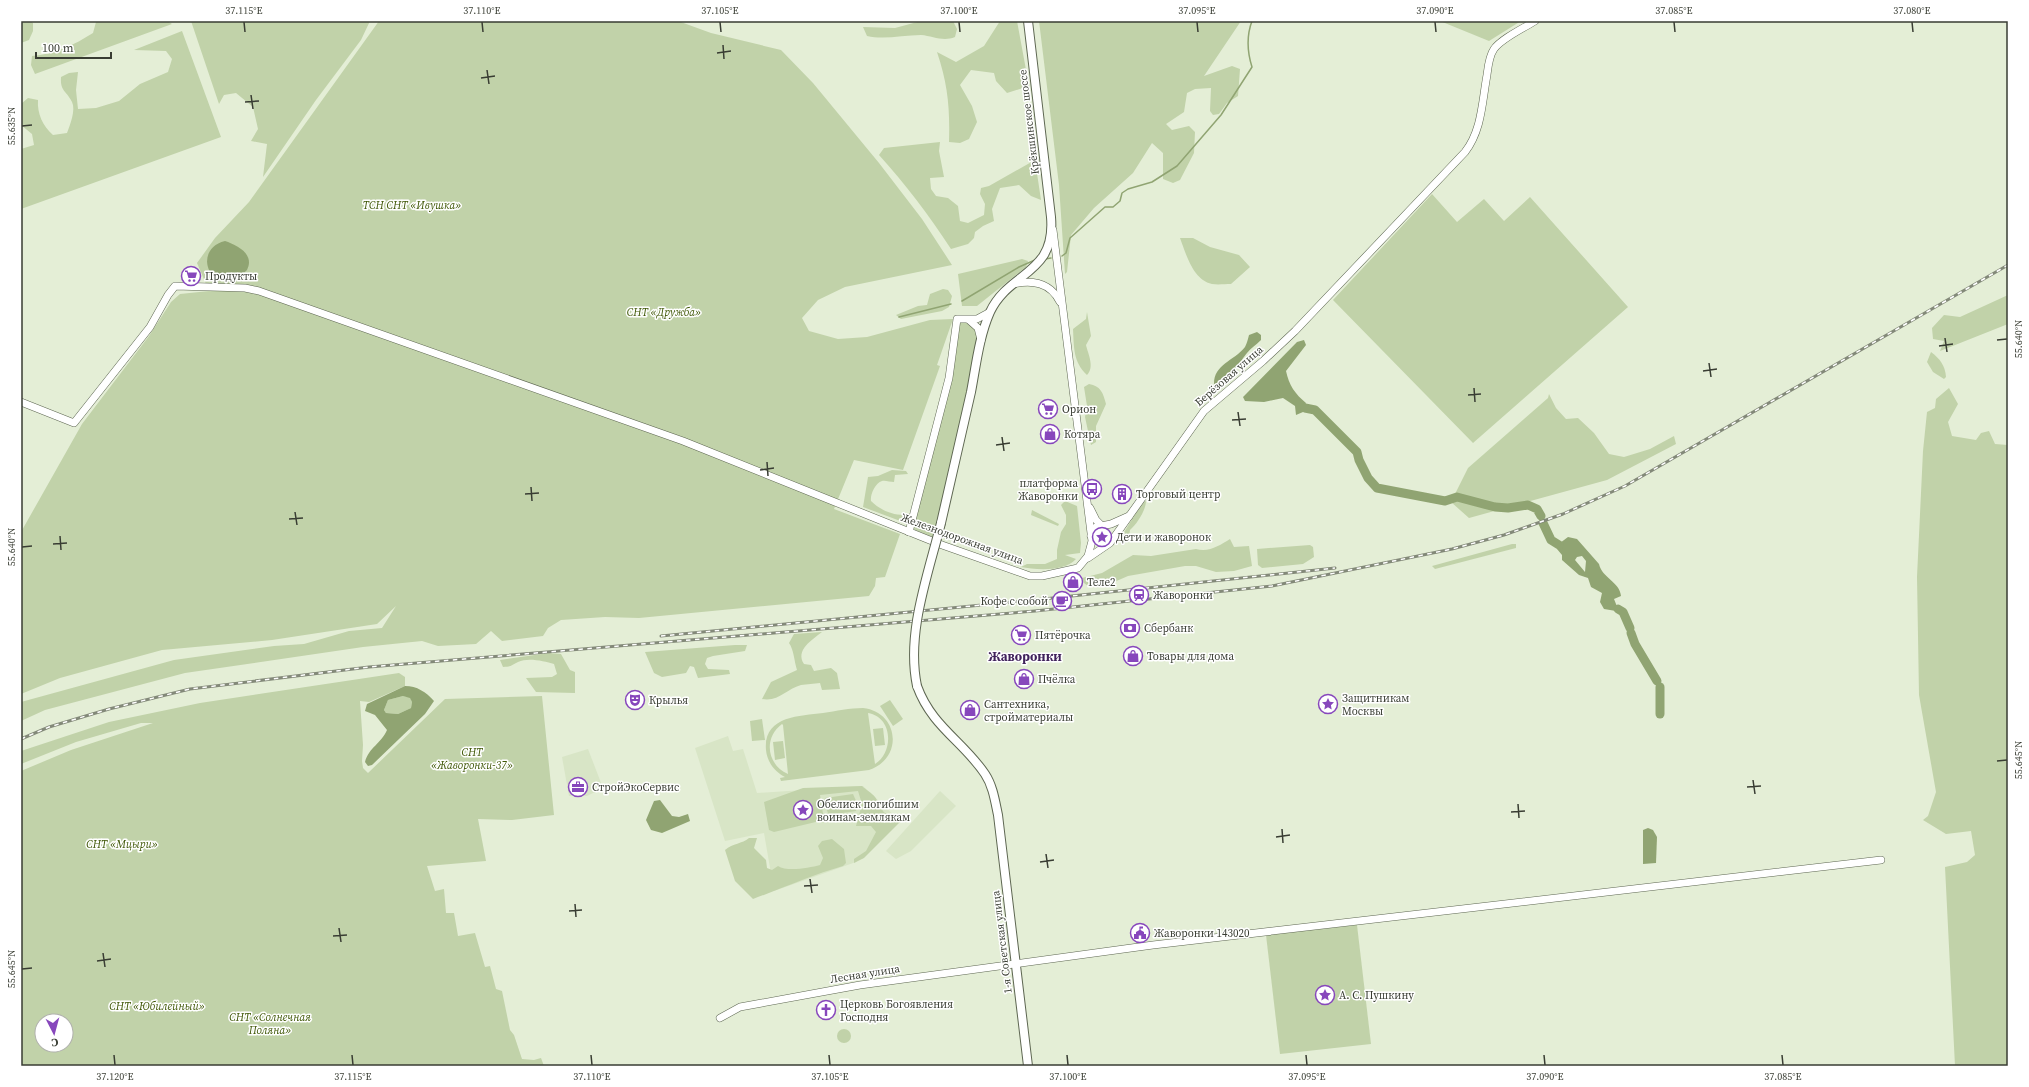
<svg xmlns="http://www.w3.org/2000/svg" width="2029" height="1087" viewBox="0 0 2029 1087" font-family="'Source Serif 4',serif">
	<rect width="100%" height="100%" fill="#e4eed6"/>
	<!-- built -->
	<g fill="#d8e5c6">
		<path d="M728 736 733 751 743 749 757 793 863 786 899 820 856 862 774 891 764 833 725 841 695 748Z"/>
		<path d="M588 749 603 788 587 796H569L562 757Z"/>
		<path d="M940 791 956 806 911 851 896 859 886 851Z"/>
	</g>
	<!-- green -->
	<g fill="#c1d2a9" fill-rule="evenodd">
		<path d="M21 21H30L33 23V31L29 40 21 43Z"/>
		<path d="M93 21H167L172 24 35 74 31 65 32 56C55 54 74 45 93 33L96 22Z"/>
		<path d="M191 21H370L361 40 316 100 263 177 267 144 251 141 258 129 253 107 236 93 224 95 219 104Z"/>
		<path d="M379 21H678L711 33 781 50 813 83 879 163 922 219 952 265 845 287 818 300 802 318 809 331 838 339 867 337 930 320 953 319 937 365 940 366 903 470 854 460 834 509 900 534 885 577 876 578 875 586 869 596 639 618 605 617 561 620 548 628 543 636 502 641 491 631 476 644 438 646 422 641 363 647 185 673 45 710 21 721V702L174 660 274 646 304 644 349 631 382 628 396 606 377 624 272 640 162 650 60 678 21 694V532L82 424 149 336 171 302 180 294 209 291 197 263 215 238 249 202Z"/>
		<path d="M921 21H953L957 29 955 37C943 42 933 36 921 35 903 35 884 40 867 36L863 27 895 28Z"/>
		<path d="M1000 21H1017L1029 86 1007 93 996 81 994 73 971 70 960 85 972 106 977 122 969 139 960 143 949 142C950 108 948 85 937 52L956 62 984 46Z"/>
		<path d="M1039 21H1241L1204 76 1232 66 1240 69 1238 96 1227 103 1219 114 1213 115 1210 111 1211 88 1195 89 1187 93 1184 112 1166 124 1172 130 1189 126 1195 132 1194 153 1180 180 1173 183 1163 179V153L1152 143 1133 173 1094 208 1071 235 1067 272 1065 274 1059 185Z"/>
		<path d="M1440 21H1521L1489 41Z"/>
		<path d="M182 31 221 137 21 209V149L34 145 32 134 21 125V104L28 98 38 100C37 114 43 126 53 135L67 133C70 125 76 110 72 102 67 91 60 92 61 77L69 73 78 72 76 90 78 109 96 108 119 101 140 84 168 72 172 59 166 51 134 50Z"/>
		<path d="M940 142 939 151 944 177 930 178 931 189 936 196 948 198 958 206 960 221 968 223 984 215 985 204 980 194 981 188 989 186 1035 160 1041 200 1031 196 1019 185 1000 188 992 209 994 221 983 226 975 232 974 238 968 244 951 249C929 215 906 185 879 155L884 148Z"/>
		<path d="M1432 194 1457 222 1484 199 1504 221 1530 197 1628 307 1473 443 1333 300Z"/>
		<path d="M1180 238H1193L1210 247 1239 255 1250 267 1231 284C1225 284 1218 285 1212 284 1193 280 1186 254 1180 238Z"/>
		<path d="M1022 259 1028 261 1026 267 977 306H962L958 274Z"/>
		<path d="M943 289 948 290 952 296 949 307 942 311 901 319 896 315 918 306 927 305 930 294Z"/>
		<path d="M2008 295V324L1940 351 1944 341 1933 339 1932 328 1944 315 1960 317Z"/>
		<path d="M1087 312 1091 336 1086 345C1088 354 1095 367 1087 375 1073 362 1074 347 1073 329L1086 319Z"/>
		<path d="M958 321C972 323 978 329 978 344L936 532H934L932 537 915 530 912 525 932 451Z"/>
		<path d="M1931 352C1940 359 1945 365 1946 377L1944 379 1933 372 1927 362Z"/>
		<path d="M1089 384C1101 386 1103 393 1106 404L1096 426V442L1091 445 1085 417 1087 406 1084 387Z"/>
		<path d="M1949 388 1958 404 1948 422 1952 436 1976 440 1981 433 1989 431 1995 444 2008 445V1066H1955L1945 867 1967 862 1975 855 1971 831 1946 834 1923 820 1928 816 1936 792 1919 695 1917 577 1923 451 1927 412 1935 408 1936 399Z"/>
		<path d="M1549 394 1556 408 1566 419 1578 418 1594 433 1609 454 1624 457 1650 449 1674 436 1676 444 1607 480 1469 518 1451 502 1468 468 1548 398Z"/>
		<path d="M892 470 906 471 908 474 895 475 894 482C890 482 885 480 882 481 875 483 870 495 871 501 879 509 891 515 904 515L905 520 903 522 863 507 868 477 878 476Z"/>
		<path d="M1065 501 1077 506 1081 543 1080 553 1065 555 1076 559C1064 572 1036 570 1021 567L1027 564H1045L1057 559V550L1061 532 1066 524V515L1061 505Z"/>
		<path d="M1146 501C1146 510 1137 524 1130 530L1129 537 1126 540 1124 538 1123 534 1142 503Z"/>
		<path d="M1032 510 1059 524 1058 526 1031 515Z"/>
		<path d="M1230 539 1234 547 1249 546 1252 566 1234 571 1216 572 1196 566H1185L1128 576 1105 586H1088L1084 583 1082 578 1102 573 1133 555 1151 556 1196 549C1209 553 1220 545 1230 539Z"/>
		<path d="M1512 544H1516V548L1435 569 1432 566Z"/>
		<path d="M1310 545 1313 547 1314 557 1303 564 1262 568 1258 565 1257 549Z"/>
		<path d="M822 632C812 640 795 650 804 664L811 665 814 671 831 668 837 673 840 689 822 690 820 683C814 684 807 684 801 685 786 689 779 702 762 699L771 682 797 670C794 661 794 650 789 643L794 634Z"/>
		<path d="M735 645H747L745 651 713 656 707 658 705 664 708 669 729 670 730 674 698 678 694 667 690 666 686 673 662 677 654 673 645 652Z"/>
		<path d="M549 653 561 654 570 670 575 672V693L536 692 526 678 552 677 557 674 554 664C544 661 528 657 518 662 512 665 511 667 503 667L500 660Z"/>
		<path d="M399 673 405 677V686L369 702 360 701 363 745 362 761 363 768 368 773 445 699 542 696 554 815 512 820 478 819 486 861 427 866 435 891 444 889 446 913H454L458 936 475 933 485 967 490 966 496 989 502 991 510 1030 514 1035 522 1059 534 1060 541 1058 544 1066H21V771L71 750 153 723H141L76 742 21 764V751L109 722 200 703ZM42 1021H66V1045H42Z"/>
		<path d="M403 696 410 697 412 702 411 708 398 714 386 713 384 710 388 700Z"/>
		<path d="M890 700 903 719 893 726 880 706Z"/>
		<path d="M863 708C899 712 904 758 869 770L781 781 780 778 785 777C775 772 767 762 766 750 763 716 799 716 823 713 836 711 850 708 863 708ZM868 713C893 717 894 752 875 764ZM782 724 783 725 788 774C767 765 763 738 782 724Z"/>
		<path d="M762 719 765 740 752 741 750 721Z"/>
		<path d="M883 728 885 745 875 746 873 729Z"/>
		<path d="M783 741 785 758 775 760 773 742Z"/>
		<path d="M862 786C866 790 872 793 875 797 882 807 881 817 898 816L901 821 864 858 854 863V859L866 851 876 832 871 826H856L862 804 858 791 820 795 824 820 774 832 769 830 764 802 803 788Z"/>
		<path d="M853 794 857 803 856 811 829 815 824 804 825 798Z"/>
		<path d="M749 838H757L754 848 766 860 767 868 772 870 778 866C787 872 809 868 820 865L823 858 818 846 822 841 832 839 844 849 846 863 843 866C812 875 783 888 753 899L735 881 725 850C733 843 742 844 749 838Z"/>
		<path d="M1357 925 1371 1044 1280 1054 1266 935Z"/>
		<circle cx="844" cy="1036" r="7"/>
	</g>
	<!-- water -->
	<g fill="#90a472" fill-rule="evenodd">
		<path d="M225 241C237 245 255 254 247 270 213 303 189 250 225 241Z"/>
		<path d="M1257 332 1261 335V340C1256 345 1251 348 1247 353 1240 362 1227 382 1217 385L1214 384C1214 364 1234 361 1245 347 1247 343 1248 339 1249 335Z"/>
		<path d="M1304 340 1306 345 1286 371C1289 385 1295 394 1306 403L1303 412 1296 415 1295 406 1283 398 1264 402 1245 401 1243 397 1246 394 1297 342Z"/>
		<path d="M1568 537 1577 539 1599 564C1602 578 1620 582 1621 596L1614 599 1618 609 1616 611 1604 609 1600 602 1602 593 1591 587 1588 578 1579 575 1562 560V555L1557 549 1560 543ZM1582 556 1586 561 1585 572 1575 560 1577 557Z"/>
		<path d="M405 686C417 686 426 692 434 701L425 714 372 765 368 766 365 762C369 747 381 744 387 730L375 715 365 711 367 704ZM403 696 410 698 412 702 411 708 398 714 386 713 384 710 388 700Z"/>
		<path d="M660 800 672 816 679 817 688 814 690 821 662 833 651 830 646 820 654 801Z"/>
		<path d="M1648 828 1653 830 1657 837 1656 863 1643 864V830Z"/>
	</g>
	<g fill="none" stroke-linecap="round" stroke-linejoin="round">
		<!-- stream -->
		<g stroke="#90a472" stroke-width="1.5">
			<path d="M1062 256 1066 253 1070 238 1105 207H1113L1120 201 1122 193 1128 189 1152 182 1177 166 1221 115 1252 67C1247 51 1246 37 1252 21"/>
			<path d="M1045 259 1051 258"/>
			<path d="M962 301 1019 267 1035 260"/>
			<path d="M899 317 951 304"/>
		</g>
		<!-- river -->
		<g stroke="#90a472" stroke-width="9">
			<path d="M1305 408 1315 410 1357 452 1359 460 1368 478 1377 488 1445 501 1457 497 1495 507 1508 508 1528 505 1537 509 1541 516"/>
			<path d="M1543 523 1551 540 1559 545"/>
			<path d="M1618 609 1623 612 1630 628"/>
			<path d="M1631 633 1635 644 1657 681"/>
			<path d="M1660 687V714"/>
		</g>
		<defs>
			<g id="tertiary">
				<path d="M1013 284C1032 280 1050 282 1060 302"/>
				<path d="M969 320 978 328 981 340"/>
				<path d="M21 402 74 423 150 327 168 295 175 286 245 288 259 291 683 441 942 545 1030 576H1042L1078 568 1088 556 1092 541 1053 230"/>
				<path d="M1090 508 1096 520 1102 526"/>
				<path d="M909 532 949 378 957 319H977L990 312"/>
				<path d="M1091 536 1096 527 1111 524 1129 516"/>
				<path d="M1088 558 1110 543 1204 411 1263 361 1295 331 1465 152C1482 130 1482 102 1487 75 1488 67 1489 56 1494 49 1502 38 1524 28 1535 21"/>
				<path d="M720 1018 740 1007 860 985 1153 945 1881 860"/>
			</g>
			<g id="secondary">
				<path d="M941 523C951 479 961 436 971 392 976 366 979 337 990 312 1009 271 1056 275 1051 217L1028 21"/>
				<path d="M917 686C932 727 963 741 985 774 993 786 995 801 998 815L1028 1066"/>
			</g>
		</defs>
		<!-- tertiary casing -->
		<use href="#tertiary" stroke="#5d6651" stroke-width="8"/>
		<!-- secondary casing -->
		<use href="#secondary" stroke="#5d6651" stroke-width="10"/>
		<!-- tertiary -->
		<use href="#tertiary" stroke="#fff" stroke-width="7"/>
		<!-- secondary -->
		<use href="#secondary" stroke="#fff" stroke-width="8"/>
		<defs>
			<g id="rail">
				<path d="M661 636 1034 600 1335 568"/>
				<path d="M21 739 49 727 109 709 190 689 369 667 1035 611 1272 586 1452 549 1504 535 1563 514 1625 486 2008 265"/>
			</g>
		</defs>
		<!-- rail casing -->
		<use href="#rail" stroke="#838979" stroke-width="3"/>
		<!-- rail -->
		<use href="#rail" stroke="#fff" stroke-width="1.5" stroke-dasharray="4.5" stroke-linecap="butt"/>
		<defs>
			<path id="secondary-bridge" d="M917 686C906 633 928 575 941 523"/>
		</defs>
		<!-- secondary-bridge casing -->
		<use href="#secondary-bridge" stroke="#5d6651" stroke-width="10" stroke-linecap="butt"/>
		<!-- secondary-bridge -->
		<use href="#secondary-bridge" stroke="#fff" stroke-width="8"/>
	</g>
	<!-- ticks -->
	<path fill="none" stroke="#393d33" stroke-width="1.5" d="M244 22 245 32M482 22 483 32M720 22 721 32M959 22 960 32M1197 22 1198 32M1435 22 1436 32M1674 22 1675 32M1912 22 1913 32M723 45 724 59M717 53 731 51M487 70 489 84M481 78 495 76M251 95 253 109M245 102 259 101M22 126 32 125M1945 338 1947 352M1997 340 2007 339M1939 346 1953 344M1709 363 1711 377M1703 371 1717 369M1474 388 1475 402M1468 395 1481 394M1238 412 1240 426M1232 420 1246 419M1002 437 1004 451M996 445 1010 443M767 462 768 476M760 470 774 468M531 487 532 501M525 494 539 493M295 512 297 525M289 519 303 518M60 536 61 550M53 544 67 543M22 547 32 546M1997 761 2007 760M1753 780 1755 794M1747 787 1761 786M1518 804 1519 818M1511 812 1525 811M1282 829 1283 843M1276 837 1290 835M1046 854 1048 868M1040 862 1054 860M810 879 812 893M804 886 818 885M575 904 576 917M569 911 582 910M339 928 341 942M333 936 347 935M103 953 105 967M97 961 111 959M22 969 32 968M114 1055 115 1065M352 1055 353 1065M591 1055 592 1065M829 1055 830 1065M1067 1055 1068 1065M1306 1055 1307 1065M1544 1055 1545 1065M1782 1055 1783 1065"/>
	<!-- icons -->
	<defs>
		<symbol id="supermarket-ring" viewBox="-11 -11 22 22"><circle r="9.5" fill="#fff" stroke="#8747bc" stroke-width="1.5"/><path d="M-6-5.5h2.5l.6 2H6L4.5 2H-2.5L-4.4-4H-6ZM-1.5 3.2a1.3 1.3 0 1 0 .1 0ZM3 3.2a1.3 1.3 0 1 0 .1 0Z" fill="#8747bc"/></symbol>
		<symbol id="shop-ring" viewBox="-11 -11 22 22"><circle r="9.5" fill="#fff" stroke="#8747bc" stroke-width="1.5"/><path d="M-5-2.5h2.3a2.7 3.5 0 0 1 5.4 0H5L5.5 6h-11ZM-1.5-2.5h3a1.5 2.3 0 0 0-3 0Z" fill="#8747bc"/></symbol>
		<symbol id="bus-ring" viewBox="-11 -11 22 22"><circle r="9.5" fill="#fff" stroke="#8747bc" stroke-width="1.5"/><path d="M-5-6H5V4H4V6H2V4H-2V6H-4V4H-5ZM-3.5-4V0h7V-4ZM-3.5 1.2v1.5H-2V1.2ZM2 1.2v1.5H3.5V1.2Z" fill="#8747bc"/></symbol>
		<symbol id="building-ring" viewBox="-11 -11 22 22"><circle r="9.5" fill="#fff" stroke="#8747bc" stroke-width="1.5"/><path d="M-4-6H4V6H1V3H-1V6H-4ZM-2.5-4.3h1.7v1.8h-1.7ZM.8-4.3h1.7v1.8H.8ZM-2.5-1h1.7V.8h-1.7ZM.8-1h1.7V.8H.8Z" fill="#8747bc"/></symbol>
		<symbol id="sight-ring" viewBox="-11 -11 22 22"><circle r="9.5" fill="#fff" stroke="#8747bc" stroke-width="1.5"/><path d="M0-6L1.8-2.2L6-1.7L2.9 1.2L3.7 5.4L0 3.3L-3.7 5.4L-2.9 1.2L-6-1.7L-1.8-2.2Z" fill="#8747bc"/></symbol>
		<symbol id="station-ring" viewBox="-11 -11 22 22"><circle r="9.5" fill="#fff" stroke="#8747bc" stroke-width="1.5"/><path d="M-3-6H3Q5-6 5-4V2Q5 4 3 4L4.5 6H3L1.5 4h-3L-3 6H-4.5L-3 4Q-5 4-5 2V-4Q-5-6-3-6ZM-3.5-4v3h7v-3ZM-3.5 1v1.5H-2V1ZM2 1v1.5H3.5V1Z" fill="#8747bc"/></symbol>
		<symbol id="cafe-ring" viewBox="-11 -11 22 22"><circle r="9.5" fill="#fff" stroke="#8747bc" stroke-width="1.5"/><path d="M-5.5-4.5H6V0H3Q3 3.5 0 3.5H-2.5Q-5.5 3.5-5.5 0ZM3-3.2v2h1.7v-2ZM-6 4.5H4V6H-6Z" fill="#8747bc"/></symbol>
		<symbol id="bank-ring" viewBox="-11 -11 22 22"><circle r="9.5" fill="#fff" stroke="#8747bc" stroke-width="1.5"/><path d="M-6-4H6V4H-6ZM0-2.3a2.3 2.3 0 1 0 0 4.6a2.3 2.3 0 1 0 0-4.6Z" fill="#8747bc"/></symbol>
		<symbol id="theatre-ring" viewBox="-11 -11 22 22"><circle r="9.5" fill="#fff" stroke="#8747bc" stroke-width="1.5"/><path d="M-5-5.5Q0-4 5-5.5V0Q5 5 0 6Q-5 5-5 0ZM-3.3-2.5H-1v1.5H-3.3ZM1-2.5H3.3v1.5H1ZM-2.8 1Q0 5.5 2.8 1Z" fill="#8747bc"/></symbol>
		<symbol id="office-ring" viewBox="-11 -11 22 22"><circle r="9.5" fill="#fff" stroke="#8747bc" stroke-width="1.5"/><path d="M-6-3h4V-5.5h4V-3h4V5H-6ZM-1-4.5V-3h2v-1.5ZM-6 0V1H6V0Z" fill="#8747bc"/></symbol>
		<symbol id="civic-ring" viewBox="-11 -11 22 22"><circle r="9.5" fill="#fff" stroke="#8747bc" stroke-width="1.5"/><path d="M-.6-6.5H3V-4.5H.6V-3L4-1V1h2V6H-6V1h2V-1L-.6-3ZM-1.2 2.5V6h2.4V2.5Z" fill="#8747bc"/></symbol>
		<symbol id="church-ring" viewBox="-11 -11 22 22"><circle r="9.5" fill="#fff" stroke="#8747bc" stroke-width="1.5"/><path d="M-1.2-6h2.4v3.5h3.3v2.4h-3.3V6h-2.4V-.1h-3.3v-2.4h3.3Z" fill="#8747bc"/></symbol>
	</defs>
	<g fill-rule="evenodd">
		<use href="#supermarket-ring" x="180" y="265" width="22" height="22"/>
		<use href="#supermarket-ring" x="1037" y="398" width="22" height="22"/>
		<use href="#shop-ring" x="1039" y="423" width="22" height="22"/>
		<use href="#bus-ring" x="1081" y="478" width="22" height="22"/>
		<use href="#building-ring" x="1111" y="483" width="22" height="22"/>
		<use href="#sight-ring" x="1091" y="526" width="22" height="22"/>
		<use href="#shop-ring" x="1062" y="571" width="22" height="22"/>
		<use href="#station-ring" x="1128" y="584" width="22" height="22"/>
		<use href="#cafe-ring" x="1051" y="590" width="22" height="22"/>
		<use href="#bank-ring" x="1119" y="617" width="22" height="22"/>
		<use href="#supermarket-ring" x="1010" y="624" width="22" height="22"/>
		<use href="#shop-ring" x="1122" y="645" width="22" height="22"/>
		<use href="#shop-ring" x="1013" y="668" width="22" height="22"/>
		<use href="#theatre-ring" x="624" y="689" width="22" height="22"/>
		<use href="#sight-ring" x="1317" y="693" width="22" height="22"/>
		<use href="#shop-ring" x="959" y="699" width="22" height="22"/>
		<use href="#office-ring" x="567" y="776" width="22" height="22"/>
		<use href="#sight-ring" x="792" y="799" width="22" height="22"/>
		<use href="#civic-ring" x="1129" y="922" width="22" height="22"/>
		<use href="#sight-ring" x="1314" y="984" width="22" height="22"/>
		<use href="#church-ring" x="815" y="999" width="22" height="22"/>
	</g>
	<g text-anchor="middle" dominant-baseline="central" stroke-width="3" stroke-linejoin="round" paint-order="stroke">
		<!-- street labels -->
		<g font-size="11" fill="#393d33" stroke="#fff">
			<text transform="translate(1029 122) rotate(-97)">Крёкшинское шоссе</text>
			<text transform="translate(1229 376) rotate(-41)">Берёзовая улица</text>
			<text transform="translate(962 539) rotate(20)">Железнодорожная улица</text>
			<text transform="translate(1002 942) rotate(-97)">1-я Советская улица</text>
			<text transform="translate(865 974) rotate(-9)">Лесная улица</text>
		</g>
		<!-- park labels -->
		<g font-size="11" font-style="italic" fill="#405807" stroke="#fff">
			<text x="412" y="205">ТСН СНТ «Ивушка»</text>
			<text x="664" y="312">СНТ «Дружба»</text>
			<text x="472" y="752">СНТ<tspan x="472" dy="13">«Жаворонки-37»</tspan></text>
			<text x="122" y="844">СНТ «Мцыри»</text>
			<text x="157" y="1006">СНТ «Юбилейный»</text>
			<text x="270" y="1017">СНТ «Солнечная<tspan x="270" dy="13">Поляна»</tspan></text>
		</g>
		<!-- poi labels -->
		<g font-size="11" fill="#393d33" stroke="#fff" text-anchor="start">
			<text x="205" y="276">Продукты</text>
			<text x="1062" y="409">Орион</text>
			<text x="1064" y="434">Котяра</text>
			<text x="1078" y="483" text-anchor="end">платформа<tspan x="1078" dy="13">Жаворонки</tspan></text>
			<text x="1136" y="494">Торговый центр</text>
			<text x="1116" y="537">Дети и жаворонок</text>
			<text x="1087" y="582">Теле2</text>
			<text x="1153" y="595">Жаворонки</text>
			<text x="1048" y="601" text-anchor="end">Кофе с собой</text>
			<text x="1144" y="628">Сбербанк</text>
			<text x="1035" y="635">Пятёрочка</text>
			<text x="1147" y="656">Товары для дома</text>
			<text x="1038" y="679">Пчёлка</text>
			<text x="1342" y="698">Защитникам<tspan x="1342" dy="13">Москвы</tspan></text>
			<text x="649" y="700">Крылья</text>
			<text x="984" y="704">Сантехника,<tspan x="984" dy="13">стройматериалы</tspan></text>
			<text x="592" y="787">СтройЭкоСервис</text>
			<text x="817" y="804">Обелиск погибшим<tspan x="817" dy="13">воинам-землякам</tspan></text>
			<text x="1154" y="933">Жаворонки 143020</text>
			<text x="1339" y="995">А. С. Пушкину</text>
			<text x="840" y="1004">Церковь Богоявления<tspan x="840" dy="13">Господня</tspan></text>
		</g>
		<!-- quarter labels -->
		<g font-size="13" font-weight="bold" fill="#40225b" stroke="#fff">
			<text x="1025" y="656">Жаворонки</text>
		</g>
	</g>
	<!-- border -->
	<rect width="2029" height="1087" fill="none" stroke="#ffffff" stroke-width="44"/>
	<!-- north arrow -->
	<g transform="translate(54 1033) rotate(174)"><circle r="19" fill="#ffffff" stroke="#b0b1ad"/>
	<path d="M0-3L7 15L0 10L-7 15Z" fill="#8747bc"/>
	<text y="-6" font-size="11" font-weight="bold" text-anchor="middle" fill="#393d33">С</text>
	</g>
	<!-- scale -->
	<path d="M36 52v6h75v-6" fill="none" stroke="#393d33" stroke-width="2"/>
	<text x="42" y="52" font-size="12" fill="#393d33" stroke="#ffffff" stroke-width="3" paint-order="stroke">100 m</text>
	<rect x="22" y="22" width="1985" height="1043" fill="none" stroke="#393d33" stroke-width="1.5"/>
	<g font-size="10" text-anchor="middle" fill="#393d33">
		<text x="244" y="14">37.115°E</text>
		<text x="482" y="14">37.110°E</text>
		<text x="720" y="14">37.105°E</text>
		<text x="959" y="14">37.100°E</text>
		<text x="1197" y="14">37.095°E</text>
		<text x="1435" y="14">37.090°E</text>
		<text x="1674" y="14">37.085°E</text>
		<text x="1912" y="14">37.080°E</text>
		<text transform="translate(11 126) rotate(-90)" y="4">55.635°N</text>
		<text transform="translate(2018 339) rotate(-90)" y="4">55.640°N</text>
		<text transform="translate(11 547) rotate(-90)" y="4">55.640°N</text>
		<text transform="translate(2018 760) rotate(-90)" y="4">55.645°N</text>
		<text transform="translate(11 969) rotate(-90)" y="4">55.645°N</text>
		<text x="115" y="1080">37.120°E</text>
		<text x="353" y="1080">37.115°E</text>
		<text x="592" y="1080">37.110°E</text>
		<text x="830" y="1080">37.105°E</text>
		<text x="1068" y="1080">37.100°E</text>
		<text x="1307" y="1080">37.095°E</text>
		<text x="1545" y="1080">37.090°E</text>
		<text x="1783" y="1080">37.085°E</text>
	</g>
</svg>
